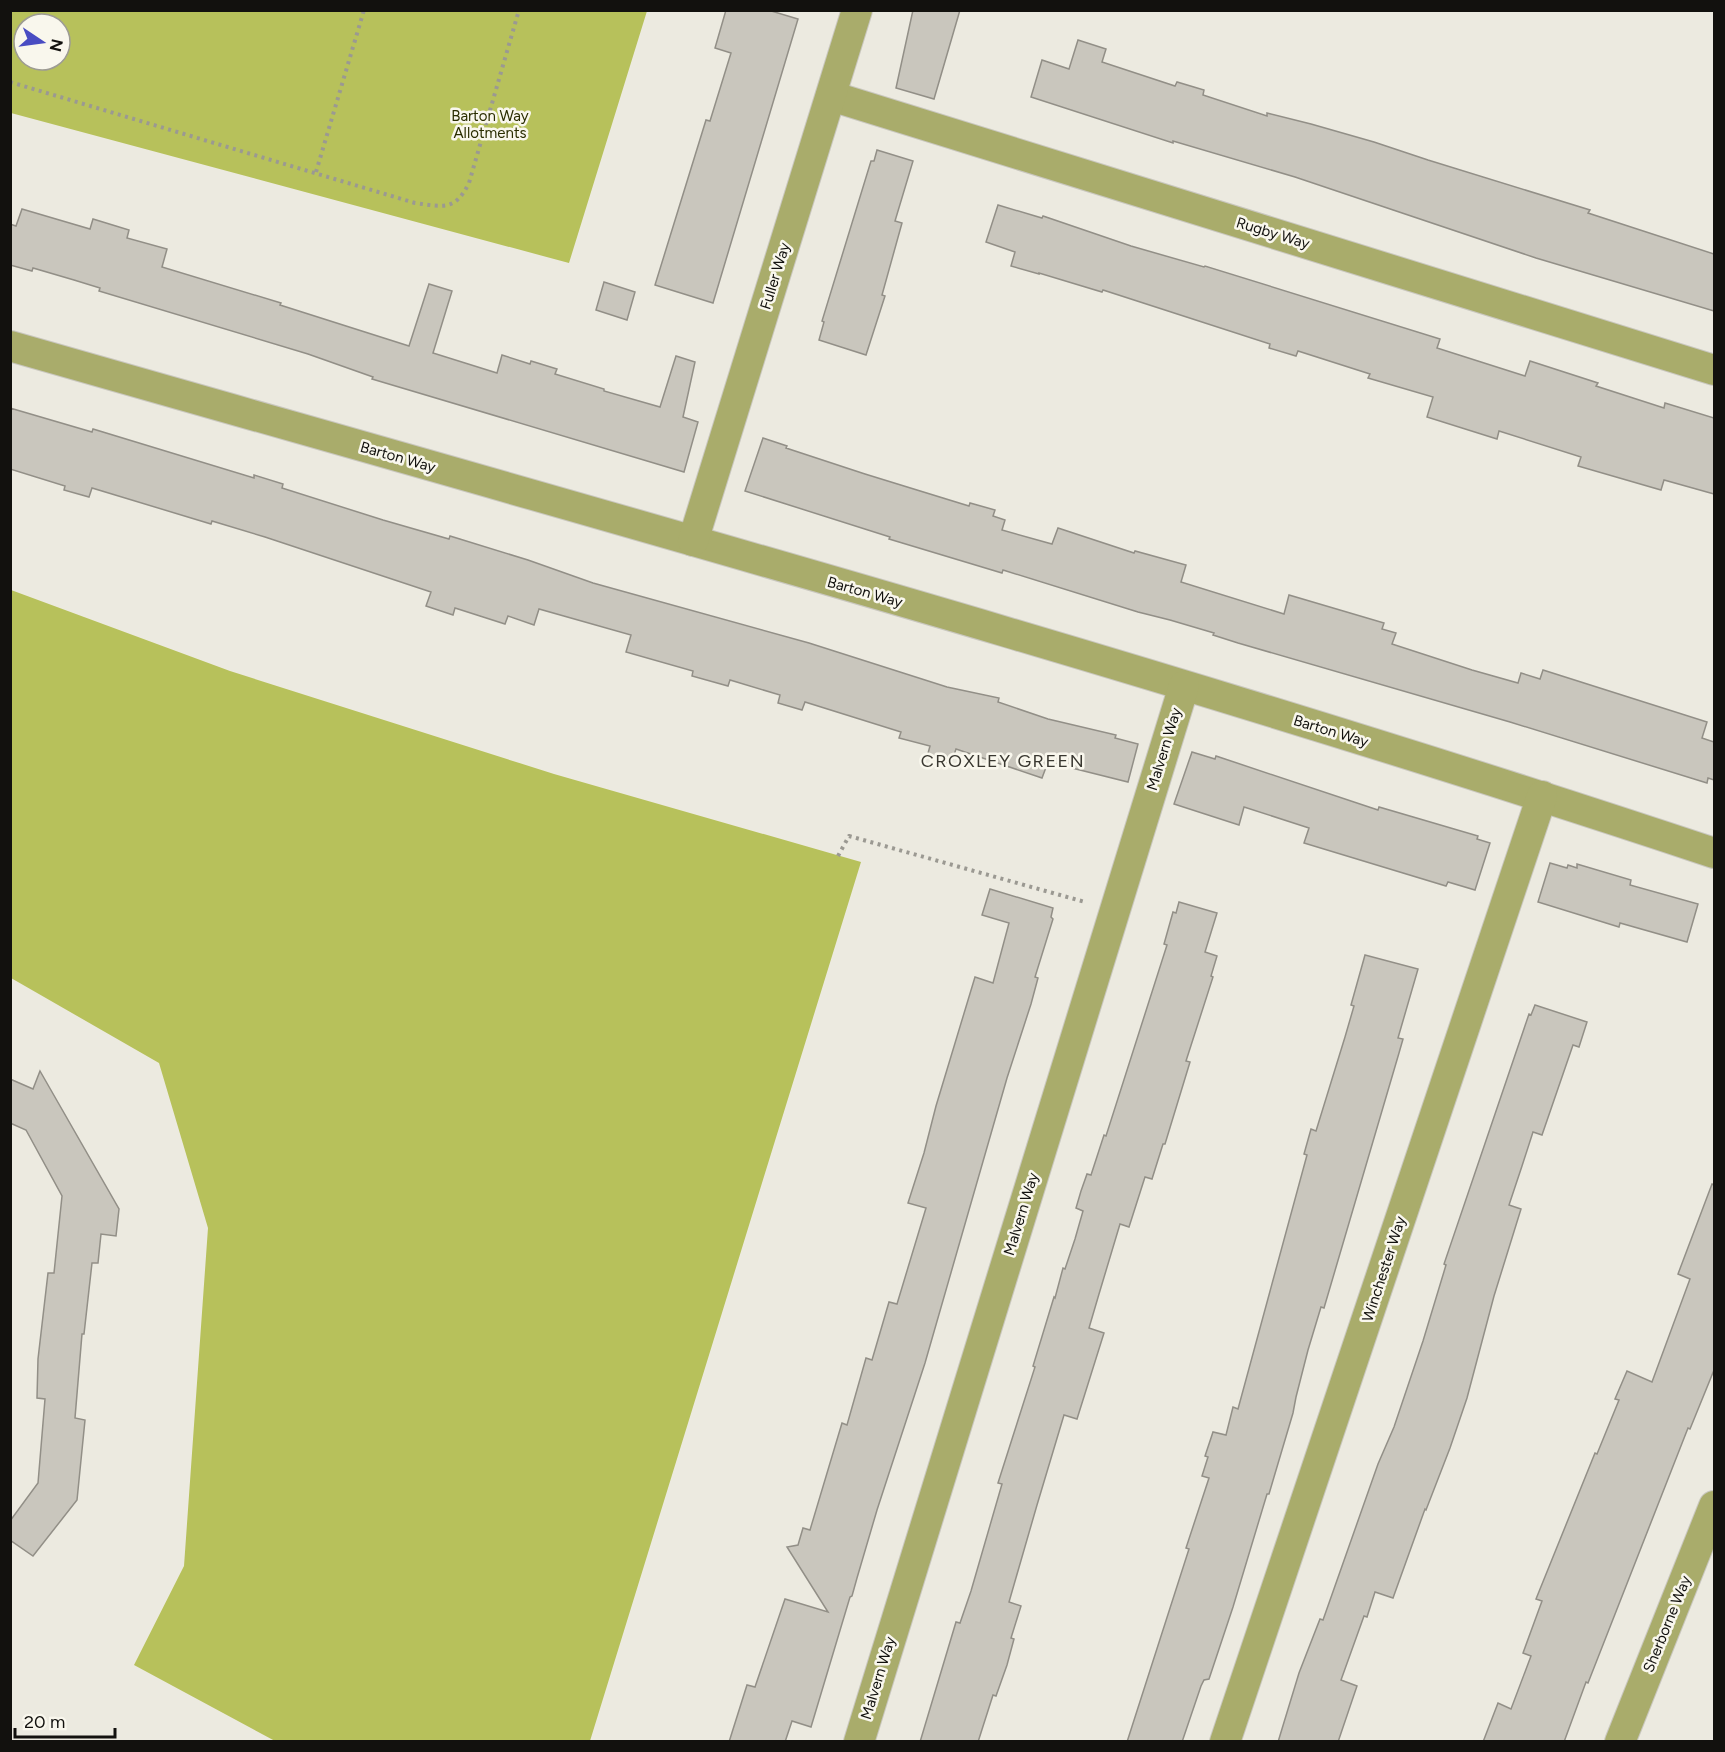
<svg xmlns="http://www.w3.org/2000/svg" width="1725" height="1752" viewBox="0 0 1725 1752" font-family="Figtree,sans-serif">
	<rect width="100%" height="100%" fill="#eceae0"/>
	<!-- green -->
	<g fill="#b7c15b" fill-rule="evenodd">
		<path d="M10 11 11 10 647 11 569 263 11 113ZM24 24H60V60H24Z"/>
		<path d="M11 590 230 671 554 774 861 862 590 1741H275L134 1665 184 1566 208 1228 159 1063 11 978Z"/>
	</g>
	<!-- building -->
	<g fill="#c9c6bd" stroke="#928f87" stroke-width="1.5">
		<path d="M726 10H768L798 19 713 303 655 285 706 120 710 121 731 53 715 48Z"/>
		<path d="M913 10H960L934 99 896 88Z"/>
		<path d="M1078 40 1106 49 1102 62 1175 86 1177 82 1204 90 1203 95 1267 116V113L1311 124 1374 142 1428 160 1590 210 1588 213 1714 254V311L1536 258 1295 177 1173 141V143L1031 97 1042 60 1069 69Z"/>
		<path d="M877 150 913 161 895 221 902 223 882 295 885 296 866 355 819 340 824 322 822 321 871 161H874Z"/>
		<path d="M998 205 1042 218 1043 216 1131 246 1204 267 1205 266 1440 339 1437 348 1525 376 1530 361 1598 383 1596 386 1664 408 1665 403 1714 418V494L1664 480 1661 490 1578 466 1581 457 1499 431 1497 439 1427 417 1433 397 1368 378 1370 374 1298 351 1296 356 1269 348 1270 344 1103 290 1102 292 1039 273V274L1011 266 1015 252 986 242Z"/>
		<path d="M22 209 90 229 93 219 129 230 127 238 167 249 162 267 281 303 280 305 409 346 429 284 452 291 433 353 497 373 502 355 530 364 531 361 557 369 555 374 604 389V391L660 407 676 356 695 362 683 417 698 422 684 472 372 379 373 377 308 354 99 291 100 288 74 280 33 268 32 271 10 265V224L16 226Z"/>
		<path d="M604 282 635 292 627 320 596 310Z"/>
		<path d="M10 408 92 432 93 429 254 478V475L283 484 282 488 383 520 449 539 450 536 528 560 593 583 809 643 947 687 999 698 998 702 1048 719 1116 735 1115 738 1138 744 1128 782 1048 762 1042 778 956 749 951 764 927 757 930 746 899 738 901 732 805 702 802 710 778 703 780 695 730 680 728 686 692 676 693 671 626 652 631 635 539 609 534 625 508 616 505 624 455 608 453 615 426 606 431 592 265 537 212 521 211 524 92 488 89 497 64 490 65 486 10 469Z"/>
		<path d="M763 438 787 446 786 448 865 474 969 506 970 503 995 510 993 516 1005 520 1002 530 1052 544 1058 528 1134 553 1135 551 1186 565 1181 582 1284 614 1289 595 1384 623 1382 629 1396 633 1392 644 1472 670 1518 683 1521 673 1540 679 1543 670 1707 722 1702 738 1714 742V780L1708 778 1707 783 1510 722 1238 643 1213 635 1214 633 1170 620 1138 612 1003 570 1002 573 889 539 890 537 745 491Z"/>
		<path d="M1192 752 1215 759 1216 756 1378 810 1379 807 1478 836 1477 839 1490 843 1475 890 1448 882 1446 886 1304 843 1309 828 1244 807 1239 825 1174 804Z"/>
		<path d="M1550 863 1567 868 1568 865 1577 868V864L1631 880 1630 885 1698 904 1687 942 1620 923 1619 927 1538 902Z"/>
		<path d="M990 889 1053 908 1051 917 1053 919 1035 977 1038 978 1031 1004 1007 1078 925 1363 877 1510 857 1578 852 1596 850 1597 811 1727 792 1721 785 1742H729L747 1685 755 1687 785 1599 828 1612 787 1547 798 1545 803 1528 810 1530 842 1423 847 1425 866 1358 872 1360 889 1302 897 1304 926 1208 908 1203 924 1153 936 1106 975 977 993 983 1009 923 982 915Z"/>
		<path d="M1179 902 1217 913 1205 952 1217 956 1211 976 1213 977 1186 1061 1190 1062 1165 1144H1163L1152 1179 1145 1177 1129 1227 1120 1224 1099 1294 1089 1328 1104 1333 1077 1419 1064 1415 1037 1505 1009 1602 1021 1606 1011 1638 1014 1639 1007 1665 996 1696 993 1695 978 1742H920L956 1622 960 1623 971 1591 1002 1484 998 1483 1035 1367 1033 1366 1054 1297 1055 1298 1063 1268 1065 1269 1075 1239 1083 1211 1076 1208 1081 1191 1087 1174 1091 1175 1104 1135 1106 1136 1167 945 1164 944 1173 912 1176 913Z"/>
		<path d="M1365 955 1418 969 1398 1038 1403 1039 1399 1053 1324 1308 1321 1307 1308 1350 1296 1397 1293 1413 1274 1477 1269 1494H1267L1233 1607 1209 1679 1204 1680 1201 1686 1182 1742H1127L1189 1549 1186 1548 1209 1478 1202 1476 1208 1457 1205 1456 1213 1432 1226 1435 1233 1407 1238 1409 1307 1155 1304 1154 1311 1129 1316 1131 1345 1037 1354 1006 1351 1005Z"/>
		<path d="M1535 1005 1587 1022 1579 1047 1573 1045 1542 1135 1533 1132 1522 1166 1509 1205 1521 1209 1494 1296 1467 1398 1450 1448 1426 1510 1425 1509 1393 1598 1375 1592 1367 1617 1364 1616 1341 1680 1357 1686 1338 1742H1278L1299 1673 1320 1619 1323 1620 1378 1464 1394 1427 1423 1341 1446 1265 1444 1264 1529 1014 1531 1015Z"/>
		<path d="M40 1071 119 1209 116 1236 101 1234 98 1263H92L84 1334H82L75 1418 85 1420 77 1500 33 1556 10 1540V1521L38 1483 45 1399 37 1398 38 1359 48 1273H54L62 1196 26 1130 10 1123V1079L33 1089Z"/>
		<path d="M1712 1184 1714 1185V1370L1690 1429 1688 1428 1588 1683 1586 1682 1564 1742H1483L1498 1703 1511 1709 1531 1656 1523 1653 1542 1601 1536 1599 1595 1453 1597 1454 1619 1400 1615 1399 1627 1371 1652 1382 1690 1279 1678 1274Z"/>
	</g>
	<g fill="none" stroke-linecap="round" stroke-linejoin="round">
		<defs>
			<g id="minor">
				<path d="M831 96 1714 370"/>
				<path d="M10 346C580 509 1152 666 1714 853"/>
				<path d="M693 541 857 10"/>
				<path d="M859 1742 1184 686"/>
				<path d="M1225 1742 1542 796"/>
				<path d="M1620 1742 1714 1506"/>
			</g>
		</defs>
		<!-- minor casing -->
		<use href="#minor" stroke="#c9c7be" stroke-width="32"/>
		<!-- path -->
		<g stroke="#9b9992" stroke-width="4" stroke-dasharray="3 4.5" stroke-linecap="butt">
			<path d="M10 82 415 203C444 207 455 211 469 183L519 10"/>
			<path d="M316 172 364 10"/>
			<path d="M838 856 849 836 1085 902"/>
		</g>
		<!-- minor -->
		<use href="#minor" stroke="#a9ac6b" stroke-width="30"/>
	</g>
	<g text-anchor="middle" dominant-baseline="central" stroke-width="5" stroke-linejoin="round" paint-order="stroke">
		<!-- park labels -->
		<g font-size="15" fill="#2a2d00" stroke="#f9f7ed">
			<text x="490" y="116">Barton Way<tspan x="490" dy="17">Allotments</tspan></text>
		</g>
		<!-- street labels -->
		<g font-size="15" fill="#12110e" stroke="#f9f7ed">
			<text transform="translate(1273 233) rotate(17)">Rugby Way</text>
			<text transform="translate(775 276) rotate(-73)">Fuller Way</text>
			<text transform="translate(398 457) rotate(16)">Barton Way</text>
			<text transform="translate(865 592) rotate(16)">Barton Way</text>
			<text transform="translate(1331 731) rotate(17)">Barton Way</text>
			<text transform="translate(1164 749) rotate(-73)">Malvern Way</text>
			<text transform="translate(1021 1214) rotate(-73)">Malvern Way</text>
			<text transform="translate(1384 1269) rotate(-72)">Winchester Way</text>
			<text transform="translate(1667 1624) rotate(-68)">Sherborne Way</text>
			<text transform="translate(878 1678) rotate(-73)">Malvern Way</text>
		</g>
		<!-- quarter labels -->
		<g font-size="18" letter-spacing="1.5" fill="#393730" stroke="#f9f7ed">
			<text x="1003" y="761">CROXLEY GREEN</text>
		</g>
	</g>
	<!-- border -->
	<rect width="1725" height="1752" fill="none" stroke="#12110e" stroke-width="24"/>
	<!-- north arrow -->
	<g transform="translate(42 42) rotate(103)"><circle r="28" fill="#f9f7ed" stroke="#9d9b94" stroke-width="1.5"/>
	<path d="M0-4.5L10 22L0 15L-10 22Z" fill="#494cc2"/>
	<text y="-9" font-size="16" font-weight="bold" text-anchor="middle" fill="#12110e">N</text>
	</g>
	<!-- scale -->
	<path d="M15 1728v9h100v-9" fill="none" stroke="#12110e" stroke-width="3"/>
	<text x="24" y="1728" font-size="18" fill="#12110e" stroke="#f9f7ed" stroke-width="4.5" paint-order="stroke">20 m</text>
</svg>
